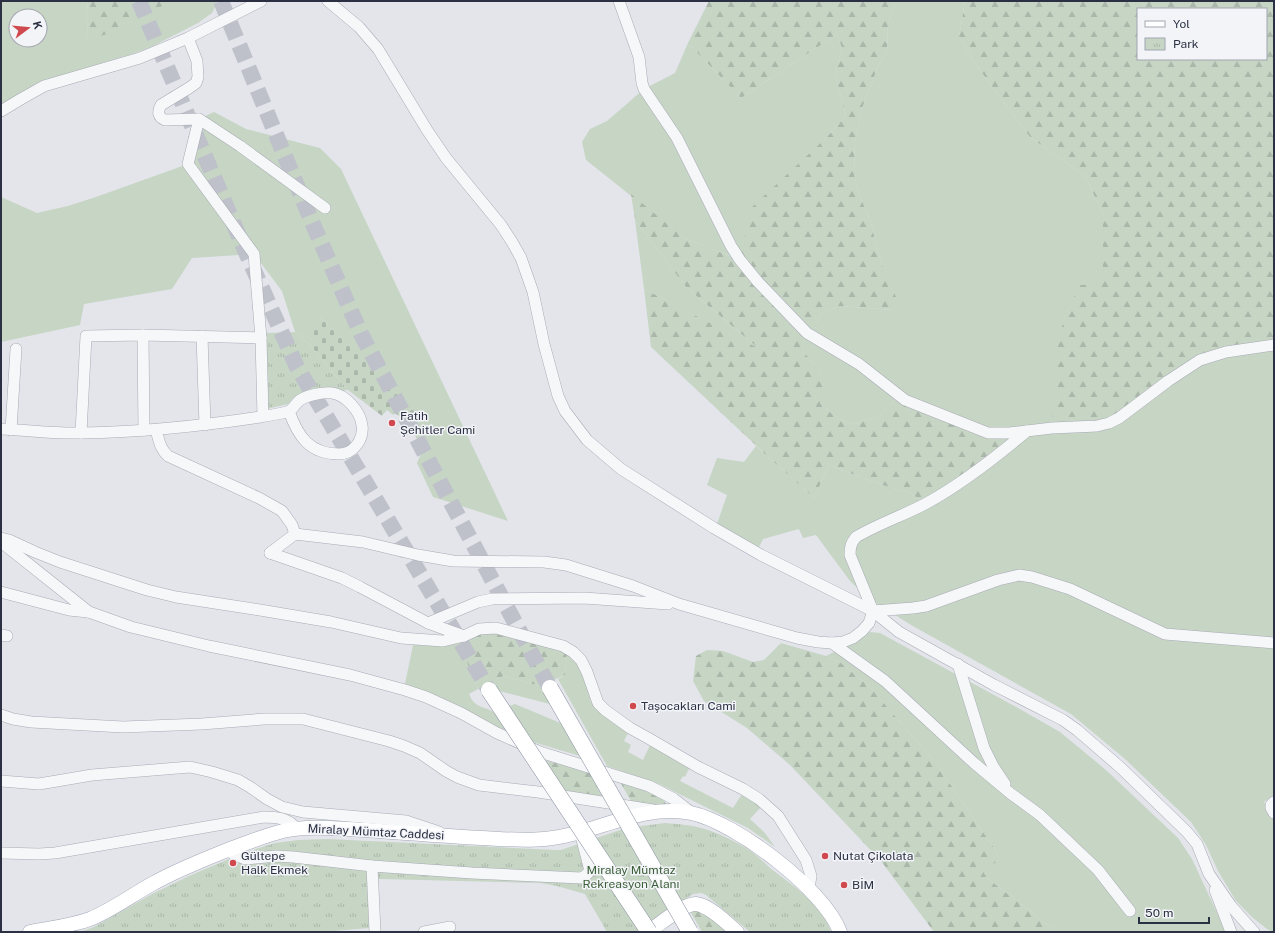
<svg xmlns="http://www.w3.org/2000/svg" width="1275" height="933" viewBox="0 0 1275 933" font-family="'Public Sans',sans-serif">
	<defs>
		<pattern id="forest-firs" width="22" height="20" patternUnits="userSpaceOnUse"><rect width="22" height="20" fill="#c6d5c4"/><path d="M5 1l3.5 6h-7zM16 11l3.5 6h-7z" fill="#aab7aa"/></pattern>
		<pattern id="cemetery-stones" width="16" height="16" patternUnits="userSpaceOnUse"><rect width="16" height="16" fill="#c6d5c4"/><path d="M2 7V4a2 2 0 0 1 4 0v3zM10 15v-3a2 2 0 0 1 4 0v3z" fill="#aab7aa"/></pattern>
		<pattern id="park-tufts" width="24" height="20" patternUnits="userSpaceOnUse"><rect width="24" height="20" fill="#c6d5c4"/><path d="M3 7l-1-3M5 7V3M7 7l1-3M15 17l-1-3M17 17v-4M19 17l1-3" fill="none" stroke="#aab7aa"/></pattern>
	</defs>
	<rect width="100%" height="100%" fill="#e3e5eb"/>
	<!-- green -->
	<g fill="#c6d5c4" fill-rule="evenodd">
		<path d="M1 1H88L86 18 88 29 86 40 171 1H218L212 13 198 23 151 47 132 54 56 77 25 91 1 106ZM16 16H40V40H16Z"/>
		<path d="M897 1H965L959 37 976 65 1030 137 1086 177 1103 215V284L1189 367 1274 345V795L1264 802 1272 818 1274 819V932L1267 929 1252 917 1236 901 1218 871 1206 845 1191 822 1125 759 1071 714 911 625 868 598 850 581 816 535 803 538 799 529 763 539 759 547 717 524 727 495 707 485 717 458 744 462 756 446 814 498 829 465 879 484 910 493 925 503 998 434 898 396 879 416 855 424 839 420 820 403 821 372 802 350 807 333 816 327 820 315 839 306 893 310 870 220 859 194 854 174 855 142 862 108 879 64 887 53 888 23Z"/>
		<path d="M837 34 842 48 835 74 846 116 825 139 740 260 684 238 586 160 582 142 590 129 607 121 644 89 675 73 688 43 741 98Z"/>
		<path d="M214 112 246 129 320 148 341 169 508 521 433 497 417 463 423 449 406 421 414 411 320 317 309 344 295 332 282 291 254 254 192 258 172 289 84 304 80 325 1 342V197L37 213 68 206 96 197 188 164 199 119Z"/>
		<path d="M635 220 686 287 760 350 644 289Z"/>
		<path d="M870 632 880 633 1018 708 1060 732 1106 770 1178 838 1192 859 1226 932H1057L987 878 981 870 991 866 999 860 994 848 937 765 870 687 841 663 826 656 859 640Z"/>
		<path d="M459 643 478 689 469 694C475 709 483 705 495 713 500 716 504 727 507 732L405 684 413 645 447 646Z"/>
		<path d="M567 653 578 663 584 678 591 702 595 707 628 733 624 741 631 745 628 752 643 760 650 745 690 767 685 777 683 776 680 781 733 808 742 794 762 806 750 819 765 833 775 847 748 828 659 784 607 766 558 679 565 675Z"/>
		<path d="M503 676 540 686 543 685 553 703 550 704 499 691 493 681Z"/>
		<path d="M515 704 565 725 580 756 533 742 509 706Z"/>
	</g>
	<!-- forest -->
	<g fill="url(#forest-firs)" fill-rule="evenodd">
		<path d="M88 1H171L114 32 86 40 88 29 86 18Z"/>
		<path d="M709 1H897L888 23 887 53 879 64 862 108 855 142 854 174 859 194 870 220 881 263 900 306 894 310 839 306 820 315 816 327 807 333 802 350 821 372 827 388 820 403 839 420 855 424 879 416 898 396 979 430 1028 431 925 503 910 493 879 484 829 465 814 498 766 455 651 347 644 289 758 348 686 287 635 220 631 194 684 238 740 260 750 209 825 139 846 116 835 74 842 48 837 34 741 98 688 43Z"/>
		<path d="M965 1H1274V345L1213 355 1119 418 1052 428 1055 358 1063 323 1079 285 1103 284V215L1086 177 1030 137 976 65 959 37ZM1138 9H1266V59H1138Z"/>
		<path d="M486 632 505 634 567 653 565 675 540 686 503 676 478 689 459 643 476 635Z"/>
		<path d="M781 643 826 656 841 663 870 687 937 765 994 848 999 860 991 866 982 870 987 878 1057 932H934L881 861 790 765 747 728 704 701 693 681 696 656 707 650 723 651 753 662 764 660Z"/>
		<path d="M544 760 589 772 602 796 563 792Z"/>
		<path d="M620 782 639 787 663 799 666 804 665 806 631 801Z"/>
		<path d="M689 909H700L728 932H702Z"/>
	</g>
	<!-- cemetery -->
	<path fill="url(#cemetery-stones)" d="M319 316 415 411 406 421 395 413 393 415 387 410 382 416 348 390 309 344Z"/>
	<!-- park -->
	<g fill="url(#park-tufts)">
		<path d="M295 332 309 344 348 390 304 395 293 398 288 404 266 409 264 333Z"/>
		<path d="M665 823C678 824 692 825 705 829 719 833 734 841 746 848 755 854 763 861 770 868 792 885 822 904 831 932H750L706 895 701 893 693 894 658 916 638 932H607L585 894 557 886 541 883 381 879H368L369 928 333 931 331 932H80L94 927 152 894 189 876 243 853 275 843 298 840 327 839 555 850H561L626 828Z"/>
	</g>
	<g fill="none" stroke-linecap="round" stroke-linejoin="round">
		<!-- highway-tunnel -->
		<g stroke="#bec1c9" stroke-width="16" stroke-dasharray="16 8" stroke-linecap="butt">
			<path d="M139 1 244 248 297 367 489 690"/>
			<path d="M221 1 312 222 361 334 550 688"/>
		</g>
		<defs>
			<g id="minor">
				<path d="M328 1 359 27 378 49 427 130 446 158 501 225 512 242 521 258 533 292 544 344 558 396 565 411 587 440 621 469 714 528 761 555 873 611 899 632 994 685 1063 720 1077 730 1121 768 1187 832 1197 844 1209 874 1231 906 1254 932"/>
				<path d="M619 1 639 57 642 83 644 89 677 138 731 246 740 260 758 282 807 333 859 364 905 400 988 433H1009L1052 428 1097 426 1109 423 1119 418 1168 381 1200 360 1226 352 1274 345"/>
				<path d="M188 38 197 61 198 77 196 83 189 88 161 105C157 112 158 117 165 120L199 119 240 146 325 208"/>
				<path d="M1 111 21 99 44 86 140 58 188 38 261 1"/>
				<path d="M199 119 188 164 254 254 261 338 263 416"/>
				<path d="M143 335 144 430"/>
				<path d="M202 336 205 425"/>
				<path d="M1 429C28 430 55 434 82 433 142 432 201 426 260 417 266 416 285 413 289 411 293 409 296 403 300 400 308 395 323 392 332 393 346 395 360 411 362 425 364 439 354 454 339 454 310 454 298 437 289 411"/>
				<path d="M11 430 16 349"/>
				<path d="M156 430C159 440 160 449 168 456L259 498 282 511 292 525 295 534 270 553"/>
				<path d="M81 433 86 336 143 335 261 338"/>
				<path d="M295 534 363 542 418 555 453 561 544 562 566 565 633 586 679 604 797 638 818 642 832 643 843 642 853 638 862 631 869 623 873 611 850 555C850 547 851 543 856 537 878 524 902 516 925 504 962 484 995 458 1027 431"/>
				<path d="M1 538 9 540 35 552 60 562 147 590 176 597 260 610 331 622 401 638 443 641 464 636 479 629 496 628 563 646 573 652 581 660 587 672 598 703 605 710 630 728 648 738 698 767 743 789 759 799 778 816 806 860 811 876 809 888"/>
				<path d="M1 542 89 612 131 627 209 646 350 675 405 690 426 697 461 713 497 733 540 752 649 786 674 799 692 813"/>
				<path d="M270 553 342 578 360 587 428 623 464 636"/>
				<path d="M1 592 69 610 88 612"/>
				<path d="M873 611 913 608 926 606 998 580 1019 575 1032 577 1070 589 1165 634 1274 643"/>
				<path d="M428 623 478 602 492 599 584 598 668 604"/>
				<path d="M1 635 7 636"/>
				<path d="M832 643 885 681 974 763 1010 793 1040 815 1098 870 1130 911"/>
				<path d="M958 664 984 748 993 766 1005 784"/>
				<path d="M1 715 13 719 31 722 123 727 202 724 264 719H303L389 741 404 746 420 753 446 771 457 777 479 785 538 792 653 810"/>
				<path d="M1 781 39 784 92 775 190 767 212 772 238 780 250 787 267 799 282 807 303 812 406 821 439 832"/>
				<path d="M1274 802 1271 805V808L1274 813"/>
				<path d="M229 849 233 854 245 859 276 856 293 857 372 866 472 873 581 878 585 876 590 871 581 836"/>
				<path d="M1 853 39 854 55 853 264 817C277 817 288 818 297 829"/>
				<path d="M372 866 375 932"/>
				<path d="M1215 890 1231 932"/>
				<path d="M424 932 450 927"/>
			</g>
			<g id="major">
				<path d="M30 932C50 928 71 926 90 919 112 910 132 895 152 884 175 871 200 861 225 851 244 844 263 836 283 831 311 825 339 829 367 830 405 833 444 836 482 838 503 839 524 841 544 839 594 835 640 803 691 813 735 822 825 890 840 932"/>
				<path d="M648 932C659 925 684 903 696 904 709 905 728 924 737 932"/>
			</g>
		</defs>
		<!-- minor casing -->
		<use href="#minor" stroke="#a8abb5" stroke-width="12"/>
		<!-- major casing -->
		<use href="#major" stroke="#a2a8b7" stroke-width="15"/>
		<!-- minor -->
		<use href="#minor" stroke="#f6f7f9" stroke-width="11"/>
		<!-- major -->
		<use href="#major" stroke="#fff" stroke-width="14"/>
		<defs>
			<g id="highway-bridge">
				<path d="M550 688 690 932"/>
				<path d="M489 690 649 932"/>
			</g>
		</defs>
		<!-- highway-bridge casing -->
		<use href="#highway-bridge" stroke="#8a91a2" stroke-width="17" stroke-linecap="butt"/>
		<!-- highway-bridge -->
		<use href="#highway-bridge" stroke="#fff" stroke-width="16"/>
	</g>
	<!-- markers -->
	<g fill="#cf494e" stroke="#f3f4f8" stroke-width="1.5">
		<circle cx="392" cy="423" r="4"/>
		<circle cx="633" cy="706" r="4"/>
		<circle cx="825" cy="856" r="4"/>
		<circle cx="233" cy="863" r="4"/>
		<circle cx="844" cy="885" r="4"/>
	</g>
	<g text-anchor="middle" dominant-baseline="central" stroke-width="3" stroke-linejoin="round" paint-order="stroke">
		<!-- poi labels -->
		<g font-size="12" fill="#2b3143" stroke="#f3f4f8" text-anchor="start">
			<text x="400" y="416">Fatih<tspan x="400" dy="14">Şehitler Cami</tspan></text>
			<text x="641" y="706">Taşocakları Cami</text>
			<text x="241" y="856">Gültepe<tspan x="241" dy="14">Halk Ekmek</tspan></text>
			<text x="833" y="856">Nutat Çikolata</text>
			<text x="852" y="885">BİM</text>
		</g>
		<!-- street labels -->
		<g font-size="12" fill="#2b3143" stroke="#f3f4f8">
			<text transform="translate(376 832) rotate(3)">Miralay Mümtaz Caddesi</text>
		</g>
		<!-- park labels -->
		<g font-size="12" fill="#3b5f38" stroke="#f3f4f8">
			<text x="631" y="870">Miralay Mümtaz<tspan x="631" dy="14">Rekreasyon Alanı</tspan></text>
		</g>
	</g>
	<!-- border -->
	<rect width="1275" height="933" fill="none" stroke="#2b3143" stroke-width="4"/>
	<!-- legend -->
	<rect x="1137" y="8" width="130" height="52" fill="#f3f4f8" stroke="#a3a6b0"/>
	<rect x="1145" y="21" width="20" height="6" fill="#ffffff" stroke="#a3a6b0"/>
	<text x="1173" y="28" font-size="12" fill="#2b3143">Yol</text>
	<rect x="1145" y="38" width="20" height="12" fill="url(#park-tufts)" stroke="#a3a6b0"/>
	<text x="1173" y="48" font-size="12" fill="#2b3143">Park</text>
	<!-- north arrow -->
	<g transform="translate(28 28) rotate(74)"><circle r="19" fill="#f3f4f8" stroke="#a3a6b0"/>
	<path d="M0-3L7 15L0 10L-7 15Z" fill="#cf494e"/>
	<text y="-6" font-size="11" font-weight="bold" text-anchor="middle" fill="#2b3143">K</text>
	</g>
	<!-- scale -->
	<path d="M1139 917v6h70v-6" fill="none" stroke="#2b3143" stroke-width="2"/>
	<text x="1145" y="917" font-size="12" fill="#2b3143" stroke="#f3f4f8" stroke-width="3" paint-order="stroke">50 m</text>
</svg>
